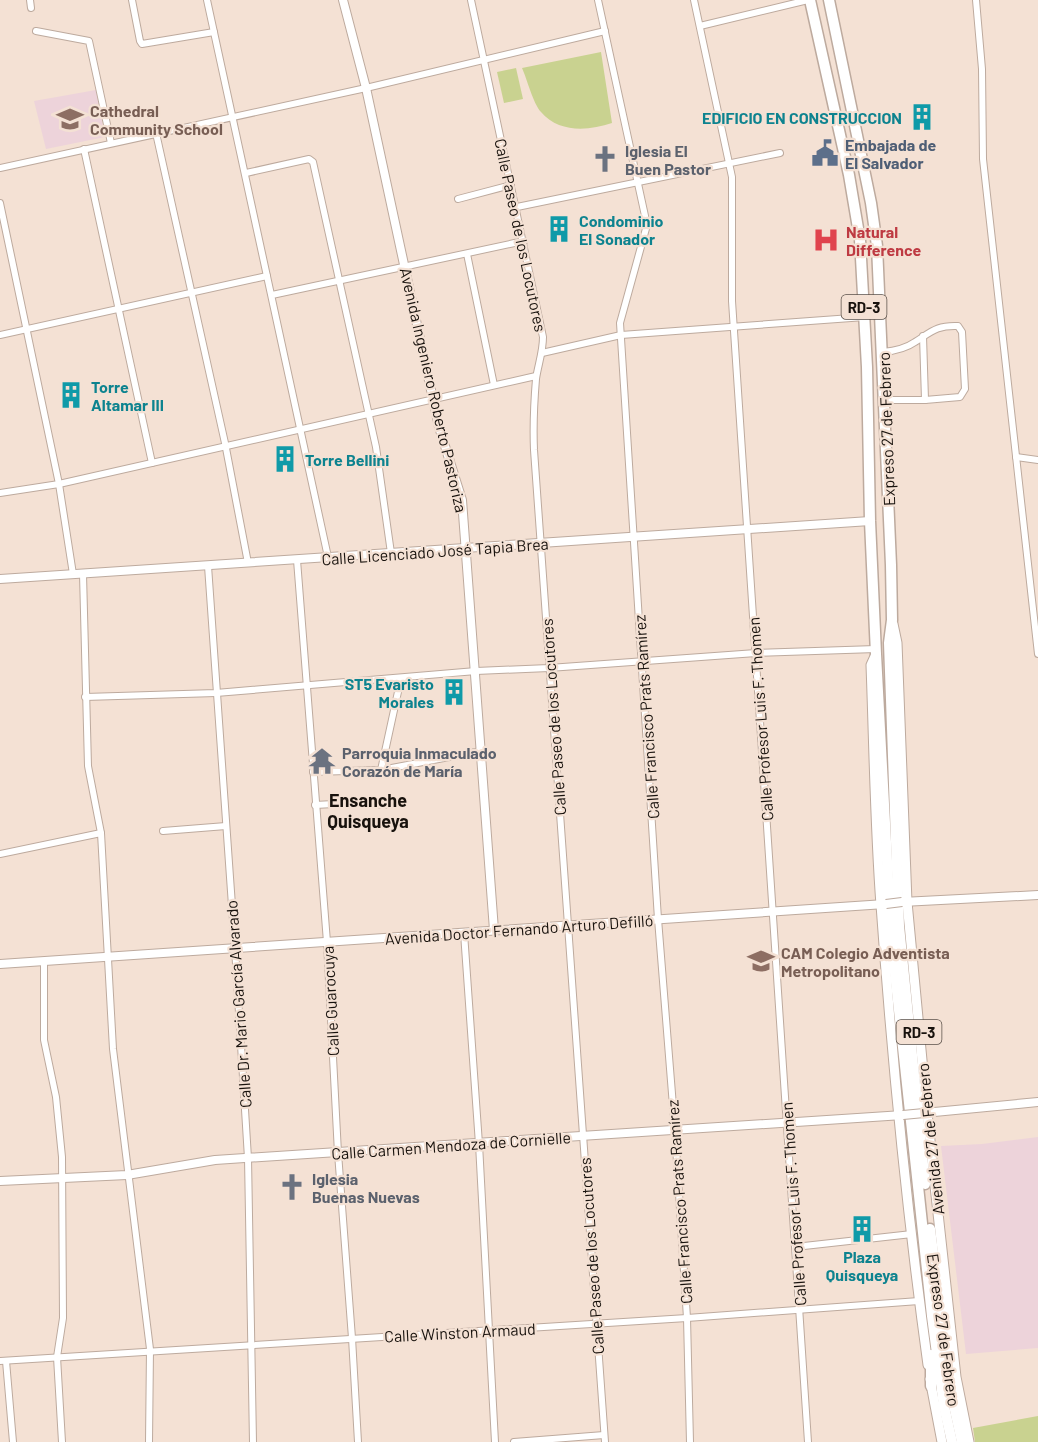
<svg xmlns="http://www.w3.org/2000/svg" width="1038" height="1442" viewBox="0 0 1038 1442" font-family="Barlow,sans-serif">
	<rect width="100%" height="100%" fill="#f4e1d4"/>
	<!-- education -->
	<g fill="#edd3da">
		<path d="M96 90 105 137 46 149 34 101Z"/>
		<path d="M1038 1137V1348L966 1354 941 1146 982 1144Z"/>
	</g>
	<!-- green -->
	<g fill="#c9d290">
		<path d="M601 52 612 123C588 131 559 133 541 112 533 103 527 79 522 68Z"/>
		<path d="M516 68 523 99 504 103 497 72Z"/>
		<path d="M1038 1416V1442H975L973 1428Z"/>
	</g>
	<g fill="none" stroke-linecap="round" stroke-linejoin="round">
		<defs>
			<g id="street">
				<path d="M30 0 31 8"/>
				<path d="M132 0 140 41 142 44 214 32"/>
				<path d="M207 0 328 557"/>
				<path d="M471 0 543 337C543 352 538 365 536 379 534 403 533 427 534 450L605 1442"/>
				<path d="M598 0 647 225 620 323 658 919 675 1131 687 1318 690 1442"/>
				<path d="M694 0 732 177V301L808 1442"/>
				<path d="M976 0 982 69 983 159 1038 654"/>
				<path d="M700 26 808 0"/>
				<path d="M36 31 89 41 111 143"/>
				<path d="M156 133 225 443 248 563"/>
				<path d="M84 149 152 463"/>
				<path d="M0 168 366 88 605 31"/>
				<path d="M246 173 309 159 313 162 376 447 391 553"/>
				<path d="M458 199 511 185"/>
				<path d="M0 203 59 484 73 574"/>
				<path d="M517 207 780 153"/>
				<path d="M467 254 494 385"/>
				<path d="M272 295 524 241"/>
				<path d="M0 335 267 276"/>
				<path d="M923 336 925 400"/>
				<path d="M883 352C894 351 905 349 915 342 931 332 937 325 958 326L962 332 965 389 960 397 925 400H884"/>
				<path d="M542 353 621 335 865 317"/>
				<path d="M1016 457 1038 460"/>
				<path d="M0 493 59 484 536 376"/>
				<path d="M297 560 327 942 338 1153 352 1338 358 1442"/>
				<path d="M208 566 235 948 248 1158 253 1442"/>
				<path d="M83 574 88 766 101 833 113 1049 150 1349 149 1442"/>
				<path d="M85 697 216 693 476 671 549 668 756 653 876 649"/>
				<path d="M381 770 401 678"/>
				<path d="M313 772 381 770 481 751"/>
				<path d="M315 805 352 803 389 805"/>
				<path d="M163 831 226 826"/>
				<path d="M0 854 101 833"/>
				<path d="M464 933 479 1144 495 1442"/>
				<path d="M44 961V1040L56 1097 62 1157 63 1318 57 1357 62 1442"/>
				<path d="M795 1247 912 1234"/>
				<path d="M0 1361 687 1318 919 1301"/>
				<path d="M6 1361 13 1442"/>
				<path d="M514 1442 604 1435"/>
			</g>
			<g id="secondary">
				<path d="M343 0 366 88 439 427 462 500 494 930"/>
				<path d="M0 579C290 559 580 541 870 521"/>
				<path d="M902 902 1038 895"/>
				<path d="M0 964 885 904"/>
				<path d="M924 1113 1038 1102"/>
				<path d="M0 1181 127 1175 215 1160 903 1115"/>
			</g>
			<g id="primary">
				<path d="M893 624 897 643 907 902 927 1113 956 1377 969 1442"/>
				<path d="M876 654 871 665C874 745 875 826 881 905 892 1059 907 1213 928 1365"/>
				<path d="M930 1379 942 1442"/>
			</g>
			<g id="highway">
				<path d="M810 0 849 175 860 240 867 367 870 521 876 654 891 936 932 1316 944 1406 952 1442"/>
				<path d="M829 0 871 203 877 246 891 565 892 620 889 643 899 926 925 1184"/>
				<path d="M930 1229 950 1387 962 1442"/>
				<path d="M931 1386V1355"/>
			</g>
		</defs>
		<!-- street casing -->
		<use href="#street" stroke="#bdaa9e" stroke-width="8"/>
		<!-- secondary casing -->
		<use href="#secondary" stroke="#bdaa9e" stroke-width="10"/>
		<!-- primary casing -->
		<use href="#primary" stroke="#bdaa9e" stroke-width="11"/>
		<!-- highway casing -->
		<use href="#highway" stroke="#bdaa9e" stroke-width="13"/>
		<!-- street -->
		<use href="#street" stroke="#fff" stroke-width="6"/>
		<!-- secondary -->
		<use href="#secondary" stroke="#fff" stroke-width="8"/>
		<!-- primary -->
		<use href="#primary" stroke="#fff" stroke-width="9"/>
		<!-- highway -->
		<use href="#highway" stroke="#fff" stroke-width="10"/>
		<defs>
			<g id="secondary-bridge">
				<path d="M886 904 902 902"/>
				<path d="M903 1115 924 1113"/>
			</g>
		</defs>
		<!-- secondary-bridge casing -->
		<use href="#secondary-bridge" stroke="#bdaa9e" stroke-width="10" stroke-linecap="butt"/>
		<!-- secondary-bridge -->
		<use href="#secondary-bridge" stroke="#fff" stroke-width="8"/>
	</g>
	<!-- icons -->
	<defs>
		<symbol id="building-bare" viewBox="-9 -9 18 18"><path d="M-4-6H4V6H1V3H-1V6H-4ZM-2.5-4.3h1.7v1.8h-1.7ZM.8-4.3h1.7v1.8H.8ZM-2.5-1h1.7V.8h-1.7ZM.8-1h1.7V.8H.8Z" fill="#0f9aa8" stroke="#f4e1d4" stroke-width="2.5" paint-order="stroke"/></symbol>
		<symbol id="school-bare" viewBox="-9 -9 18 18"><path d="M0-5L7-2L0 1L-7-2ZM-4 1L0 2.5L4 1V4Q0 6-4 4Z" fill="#8d6e63" stroke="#f4e1d4" stroke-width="2.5" paint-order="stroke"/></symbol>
		<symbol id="civic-bare" viewBox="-9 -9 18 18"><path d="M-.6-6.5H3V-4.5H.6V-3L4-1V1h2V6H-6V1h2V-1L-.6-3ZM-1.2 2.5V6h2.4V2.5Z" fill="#5c6f8a" stroke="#f4e1d4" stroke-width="2.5" paint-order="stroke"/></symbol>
		<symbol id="church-bare" viewBox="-9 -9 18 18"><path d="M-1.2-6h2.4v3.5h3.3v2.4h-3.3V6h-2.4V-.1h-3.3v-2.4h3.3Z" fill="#6b7280" stroke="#f4e1d4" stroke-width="2.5" paint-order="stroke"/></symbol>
		<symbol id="hospital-bare" viewBox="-9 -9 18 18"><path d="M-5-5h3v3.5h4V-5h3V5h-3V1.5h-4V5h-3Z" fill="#e0444e" stroke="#f4e1d4" stroke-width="2.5" paint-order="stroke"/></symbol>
		<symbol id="temple-bare" viewBox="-9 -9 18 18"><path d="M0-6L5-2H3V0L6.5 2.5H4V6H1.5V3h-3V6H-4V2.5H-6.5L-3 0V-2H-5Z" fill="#6b7280" stroke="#f4e1d4" stroke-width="2.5" paint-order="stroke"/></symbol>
		<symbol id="university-bare" viewBox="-9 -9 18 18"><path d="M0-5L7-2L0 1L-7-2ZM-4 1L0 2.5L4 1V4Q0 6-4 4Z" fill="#8d6e63" stroke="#f4e1d4" stroke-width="2.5" paint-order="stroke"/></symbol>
	</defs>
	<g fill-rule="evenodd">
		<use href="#building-bare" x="903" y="98" width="38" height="38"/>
		<use href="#school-bare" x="51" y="100" width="38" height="38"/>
		<use href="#civic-bare" x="806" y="134" width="38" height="38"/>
		<use href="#church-bare" x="586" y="140" width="38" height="38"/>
		<use href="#building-bare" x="540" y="210" width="38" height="38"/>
		<use href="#hospital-bare" x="807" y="221" width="38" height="38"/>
		<use href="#building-bare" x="52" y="376" width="38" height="38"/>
		<use href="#building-bare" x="266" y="440" width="38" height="38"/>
		<use href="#building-bare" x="435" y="673" width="38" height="38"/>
		<use href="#temple-bare" x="303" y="742" width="38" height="38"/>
		<use href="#university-bare" x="742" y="942" width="38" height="38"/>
		<use href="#church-bare" x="273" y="1168" width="38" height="38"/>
		<use href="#building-bare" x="843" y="1210" width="38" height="38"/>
	</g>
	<g text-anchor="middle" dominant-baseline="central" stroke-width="4.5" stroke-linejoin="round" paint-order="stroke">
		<!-- shield labels -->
		<g fill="#f4e1d4" stroke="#5a5049" stroke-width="1.5">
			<rect x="841.5" y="295" width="45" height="24" rx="4.5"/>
			<rect x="896.5" y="1020" width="45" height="24" rx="4.5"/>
		</g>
		<g font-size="15" font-weight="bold" fill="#18120d">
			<text x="864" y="307">RD-3</text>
			<text x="919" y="1032">RD-3</text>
		</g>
		<!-- education labels -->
		<g font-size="16" font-weight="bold" fill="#785e54" stroke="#f4e1d4" text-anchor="start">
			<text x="90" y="110">Cathedral<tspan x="90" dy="18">Community School</tspan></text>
			<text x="781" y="952">CAM Colegio Adventista<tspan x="781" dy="18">Metropolitano</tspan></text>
		</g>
		<!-- culture labels -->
		<g font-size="16" font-weight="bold" fill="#0d838f" stroke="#f4e1d4" text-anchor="start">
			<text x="902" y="117" text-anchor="end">EDIFICIO EN CONSTRUCCION</text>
			<text x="579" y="220">Condominio<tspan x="579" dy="18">El Sonador</tspan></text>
			<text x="91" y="386">Torre<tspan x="91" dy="18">Altamar III</tspan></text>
			<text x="305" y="459">Torre Bellini</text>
			<text x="434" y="683" text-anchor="end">ST5 Evaristo<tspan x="434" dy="18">Morales</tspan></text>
			<text x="862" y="1256" text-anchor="middle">Plaza<tspan x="862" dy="18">Quisqueya</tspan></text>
		</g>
		<!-- service labels -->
		<g font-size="16" font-weight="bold" fill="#4e5e75" stroke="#f4e1d4" text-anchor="start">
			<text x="845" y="144">Embajada de<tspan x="845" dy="18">El Salvador</tspan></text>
		</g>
		<!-- worship labels -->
		<g font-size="16" font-weight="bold" fill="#5b616d" stroke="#f4e1d4" text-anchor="start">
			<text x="625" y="150">Iglesia El<tspan x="625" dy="18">Buen Pastor</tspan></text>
			<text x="342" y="752">Parroquia Inmaculado<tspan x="342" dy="18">Corazón de María</tspan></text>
			<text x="312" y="1178">Iglesia<tspan x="312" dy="18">Buenas Nuevas</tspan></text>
		</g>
		<!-- health labels -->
		<g font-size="16" font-weight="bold" fill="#be3a42" stroke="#f4e1d4" text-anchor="start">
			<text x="846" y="231">Natural<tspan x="846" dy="18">Difference</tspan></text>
		</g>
		<!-- street labels -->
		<g font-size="16" fill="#18120d" stroke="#f4e1d4">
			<text transform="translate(521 235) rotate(78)">Calle Paseo de los Locutores</text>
			<text transform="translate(434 390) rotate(77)">Avenida Ingeniero Roberto Pastoriza</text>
			<text transform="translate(886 429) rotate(-92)">Expreso 27 de Febrero</text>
			<text transform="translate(435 551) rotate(-4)">Calle Licenciado José Tapia Brea</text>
			<text transform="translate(553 717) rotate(-94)">Calle Paseo de los Locutores</text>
			<text transform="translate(646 717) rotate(-94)">Calle Francisco Prats Ramírez</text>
			<text transform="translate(760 719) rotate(-94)">Calle Profesor Luis F. Thomen</text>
			<text transform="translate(519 929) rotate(-4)">Avenida Doctor Fernando Arturo Defilló</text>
			<text transform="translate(330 1001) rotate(-93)">Calle Guarocuya</text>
			<text transform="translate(238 1004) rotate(-94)">Calle Dr. Mario García Alvarado</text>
			<text transform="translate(930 1139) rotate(-96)">Avenida 27 de Febrero</text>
			<text transform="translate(451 1145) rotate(-4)">Calle Carmen Mendoza de Cornielle</text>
			<text transform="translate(679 1202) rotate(-94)">Calle Francisco Prats Ramírez</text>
			<text transform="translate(793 1204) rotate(-94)">Calle Profesor Luis F. Thomen</text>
			<text transform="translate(591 1256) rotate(-94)">Calle Paseo de los Locutores</text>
			<text transform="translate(944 1330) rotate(82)">Expreso 27 de Febrero</text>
			<text transform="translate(460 1332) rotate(-3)">Calle Winston Armaud</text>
		</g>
		<!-- neighbourhood labels -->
		<g font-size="18" font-weight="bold" fill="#18120d" stroke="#f4e1d4">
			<text x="368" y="800">Ensanche<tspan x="368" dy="21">Quisqueya</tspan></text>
		</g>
	</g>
</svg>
